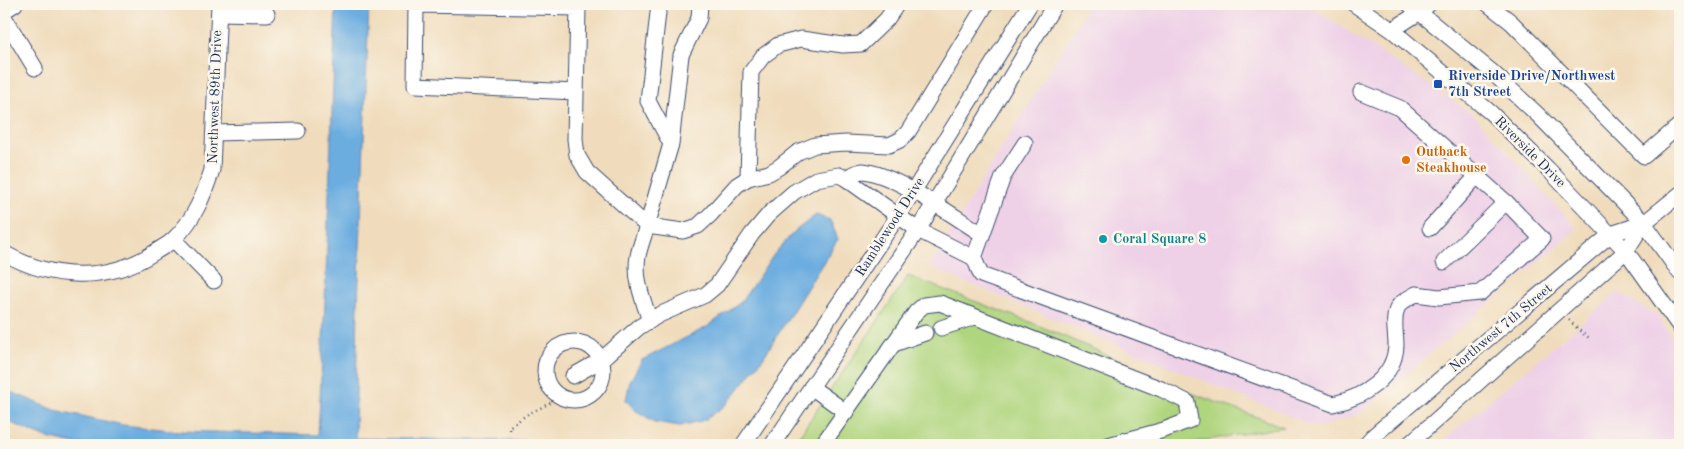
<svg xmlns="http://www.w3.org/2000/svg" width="1684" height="449" viewBox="0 0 1684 449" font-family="'Old Standard TT',serif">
	<rect width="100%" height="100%" fill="#fbf7ec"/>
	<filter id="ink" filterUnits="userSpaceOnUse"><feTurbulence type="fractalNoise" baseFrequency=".02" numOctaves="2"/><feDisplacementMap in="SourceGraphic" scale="10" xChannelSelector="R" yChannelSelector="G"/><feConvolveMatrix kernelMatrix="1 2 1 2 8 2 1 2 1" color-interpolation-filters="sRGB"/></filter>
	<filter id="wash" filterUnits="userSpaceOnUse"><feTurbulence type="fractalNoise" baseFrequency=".0096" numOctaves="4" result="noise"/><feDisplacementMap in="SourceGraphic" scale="20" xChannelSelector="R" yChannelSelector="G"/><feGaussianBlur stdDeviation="1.12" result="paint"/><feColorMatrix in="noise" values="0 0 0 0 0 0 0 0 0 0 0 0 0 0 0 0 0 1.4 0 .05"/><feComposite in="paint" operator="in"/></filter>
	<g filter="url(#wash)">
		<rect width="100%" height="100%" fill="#f0dcbc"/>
		<!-- built -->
		<g fill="#eed0e7">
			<path d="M1090 4H1307L1473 114 1577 229 1361 413 1318 428 929 267Z"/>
			<path d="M1618 292 1658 316 1680 351V445H1438Z"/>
		</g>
		<!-- green -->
		<path fill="#b0d57f" stroke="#66826e" d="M908 276 1035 324 1098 351 1180 389 1284 427 1177 445H793Z"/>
		<!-- water -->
		<g fill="#6cade0" stroke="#446e9f">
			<path d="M336 4H369L358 305 355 438 529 441 559 445H79L47 438 4 420V389L55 410 123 425 179 431 318 435 325 303Z"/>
			<path d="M816 215 830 220 838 239 763 358 727 404 705 420 680 426 655 422 635 410 626 400 630 381 642 360 707 327 741 302 775 253 795 231Z"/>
		</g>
	</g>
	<g filter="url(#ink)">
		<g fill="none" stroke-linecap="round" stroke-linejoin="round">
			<defs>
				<g id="minor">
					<path d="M659 4 648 101 671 144"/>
					<path d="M700 4 699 18 681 55 671 144 647 226 683 231 698 226 710 215 737 185 748 178 769 173 779 167 798 152 815 145 846 143 889 145 900 140 908 132 986 4"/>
					<path d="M1354 4 1392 30 1491 113 1548 169 1626 251 1680 327"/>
					<path d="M1409 4 1491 71 1538 115 1644 223 1680 273"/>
					<path d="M1488 4 1511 22 1644 156 1680 125"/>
					<path d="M4 11 15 4"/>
					<path d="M219 13 267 14"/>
					<path d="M4 17 35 68"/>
					<path d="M1392 30 1420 12 1429 4"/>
					<path d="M576 92 415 85 416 5 578 8 575 139 577 155 587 172 647 226C644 236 640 246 638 256 634 278 643 300 650 321"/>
					<path d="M214 133 298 131"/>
					<path d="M748 178 751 72 763 56 778 45 801 39 843 45 861 44 887 19 897 4"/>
					<path d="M845 178C850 176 857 171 863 171 895 174 953 216 982 234"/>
					<path d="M1430 228 1476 177"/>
					<path d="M174 240 214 281"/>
					<path d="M4 253C51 280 108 283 155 252 161 248 169 244 174 239 194 220 204 195 212 170L219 4"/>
					<path d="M974 258 1003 177 1025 143"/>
					<path d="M1444 262 1506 202"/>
					<path d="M941 328 975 317"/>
					<circle cx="574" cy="371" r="29"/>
					<path d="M894 344 925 333"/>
					<path d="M573 376 601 360 639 327 659 315 705 295 717 285 752 234 769 214 794 192 816 179 839 175 845 178 918 230 974 258 981 275 1333 404C1362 398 1395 378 1396 345 1396 334 1392 317 1398 307 1401 301 1411 297 1416 294L1439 297 1480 293 1542 239 1506 202 1400 108 1361 92"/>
					<path d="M811 387 846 412"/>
					<path d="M743 445 898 216 1030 4"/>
					<path d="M772 445 918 230 1055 4"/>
					<path d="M822 445 916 312 924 305 940 303 1161 389 1187 402 1190 420 1164 430 1108 445"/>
					<path d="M1365 445 1372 437 1611 234 1644 223"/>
					<path d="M1408 445 1626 251 1644 223 1680 194"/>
				</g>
			</defs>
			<!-- minor casing -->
			<use href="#minor" stroke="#3b496c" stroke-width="17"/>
			<!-- path -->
			<g stroke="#3b496c" stroke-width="2.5" stroke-dasharray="1 4" stroke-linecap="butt">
				<path d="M1569 320 1582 333 1591 339"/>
				<path d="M510 445 509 427 528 414 562 397"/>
			</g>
			<!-- minor -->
			<use href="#minor" stroke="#fff" stroke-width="15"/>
		</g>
	</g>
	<!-- markers -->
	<rect fill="#1a4fb4" stroke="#fbf7ec" stroke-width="2" x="1433" y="79" width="10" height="10" rx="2.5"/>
	<circle fill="#e8710a" stroke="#fbf7ec" stroke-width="2" cx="1406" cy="160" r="5"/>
	<circle fill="#0f9aa8" stroke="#fbf7ec" stroke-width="2" cx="1103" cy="239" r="5"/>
	<g text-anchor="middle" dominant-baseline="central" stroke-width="5" stroke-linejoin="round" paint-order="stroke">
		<!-- transit labels -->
		<g font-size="14" font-weight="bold" fill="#164399" stroke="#fbf7ec" text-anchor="start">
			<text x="1448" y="76">Riverside Drive/Northwest<tspan x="1448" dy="16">7th Street</tspan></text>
		</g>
		<!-- street labels -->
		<g font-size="14" fill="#1b2f5e" stroke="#fbf7ec">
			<text transform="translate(215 97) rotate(-88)">Northwest 89th Drive</text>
			<text transform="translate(1530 152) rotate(45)">Riverside Drive</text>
			<text transform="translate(890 227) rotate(-57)">Ramblewood Drive</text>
			<text transform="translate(1501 328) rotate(-40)">Northwest 7th Street</text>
		</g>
		<!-- food labels -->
		<g font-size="14" font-weight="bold" fill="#c56008" stroke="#fbf7ec" text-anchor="start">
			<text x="1416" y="152">Outback<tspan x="1416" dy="16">Steakhouse</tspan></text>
		</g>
		<!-- culture labels -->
		<g font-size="14" font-weight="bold" fill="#0d838f" stroke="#fbf7ec" text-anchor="start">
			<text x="1113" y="239">Coral Square 8</text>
		</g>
	</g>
	<!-- margin -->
	<rect width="1684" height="449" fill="none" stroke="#fbf7ec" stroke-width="20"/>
</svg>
